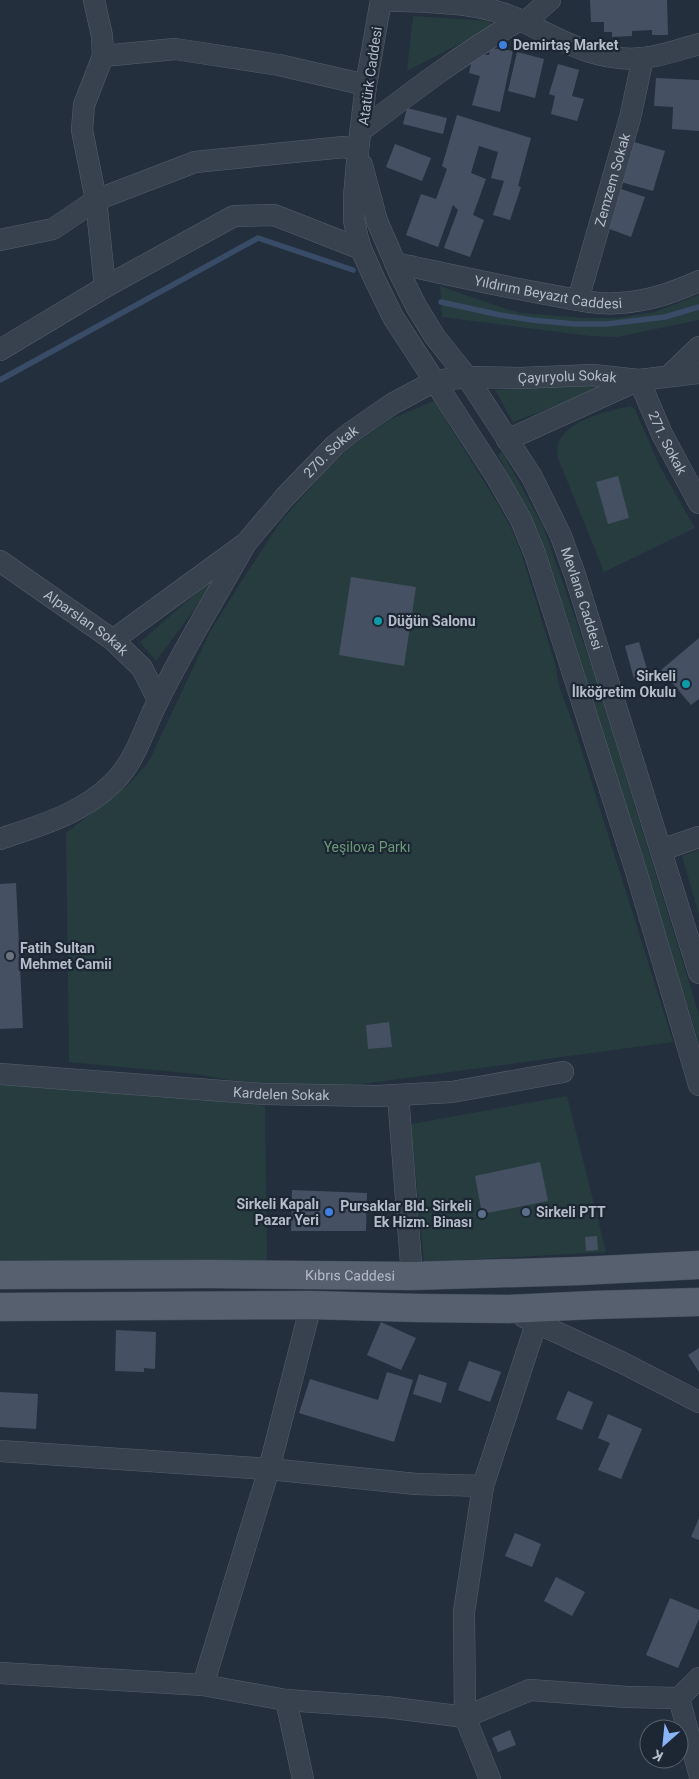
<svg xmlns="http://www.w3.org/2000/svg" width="699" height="1779" viewBox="0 0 699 1779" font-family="Roboto,sans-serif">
	<rect width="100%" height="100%" fill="#242f3e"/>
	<!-- green -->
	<g fill="#263c3f">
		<path d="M413 16 490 21 492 27 407 71Z"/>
		<path d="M440 286 506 309 520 313 585 318H618L655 312 699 295V320L617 337 590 336 442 317Z"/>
		<path d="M615 384 513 422 495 390Z"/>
		<path d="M434 401 496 501 511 528 521 552 556 667 559 686 575 729 673 1042 361 1084 292 1085 229 1080 195 1074 69 1062 66 833 127 786 148 763 210 632 239 585 281 521 328 468 350 447 391 419Z"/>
		<path d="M630 406 635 409 659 465 695 528 604 572 558 458C557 451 557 444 560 439 572 419 609 411 630 406Z"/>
		<path d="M502 452 542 524 548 540 595 676 699 1015V1043L565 611 539 534 498 455Z"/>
		<path d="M224 569 156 661 140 642Z"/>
		<path d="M699 850V915L682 856Z"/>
		<path d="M0 1082 76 1087 265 1106 267 1260 0 1262Z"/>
		<path d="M567 1096 606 1252 424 1262 411 1124Z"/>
	</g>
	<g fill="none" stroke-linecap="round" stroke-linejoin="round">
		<!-- stream -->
		<g stroke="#394c67" stroke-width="5.5">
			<path d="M441 302 500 315 532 320 575 324H607L665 317 699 307"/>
			<path d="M0 380 258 238 353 270"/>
		</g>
	</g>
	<!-- building -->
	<g fill="#455162">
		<path d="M590 0H667L668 35H652V30L632 31V36L612 37V32H604V22H591Z"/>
		<path d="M490 48 513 51 500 112 472 105 480 76 469 73 473 55H489Z"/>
		<path d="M517 52 544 59 535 98 508 91Z"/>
		<path d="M558 64 579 70 572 96 584 99 577 121 551 114 555 96 549 94Z"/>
		<path d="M656 78 699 80V131L672 129 673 107 654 106Z"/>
		<path d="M407 108 447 118 443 134 403 124Z"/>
		<path d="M457 115 531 138 518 186 521 187 510 220 493 215 504 181 491 178 498 152 479 146 471 173 486 179 473 215 484 220 470 257 444 248 458 210 453 205 438 247 406 235 421 194 436 199 447 169 442 166Z"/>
		<path d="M634 142 665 151 653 191 621 182Z"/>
		<path d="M395 144 431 158 422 181 386 167Z"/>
		<path d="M621 189 645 197 631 237 607 228Z"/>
		<path d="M618 476 629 518 608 524 596 482Z"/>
		<path d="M351 577 416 587 404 666 339 655Z"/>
		<path d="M699 638V699L691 705 661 670Z"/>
		<path d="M639 642 649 676 634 679 625 646Z"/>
		<path d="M16 883 23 1028 0 1029V884Z"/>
		<path d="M389 1022 392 1047 368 1049 366 1025Z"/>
		<path d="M540 1162 548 1201 482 1214 475 1176Z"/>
		<path d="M292 1190 367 1193 366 1231H291Z"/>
		<path d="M597 1236 598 1250 586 1251 585 1237Z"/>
		<path d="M381 1322 416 1338 401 1370 367 1355Z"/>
		<path d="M116 1330 156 1332 155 1369 144 1368V1372L115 1371Z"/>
		<path d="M699 1348V1372L688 1355Z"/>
		<path d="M469 1361 501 1372 490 1402 458 1390Z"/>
		<path d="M387 1372 413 1380 394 1442 299 1413 310 1379 378 1400Z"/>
		<path d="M419 1374 447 1383 441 1403 413 1394Z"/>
		<path d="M568 1391 593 1402 582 1430 556 1419Z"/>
		<path d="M0 1392 38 1394 36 1429 0 1427Z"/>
		<path d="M608 1414 642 1429 621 1479 598 1470 610 1443 598 1438Z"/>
		<path d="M699 1518V1540L691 1537Z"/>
		<path d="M515 1533 541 1544 532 1567 505 1556Z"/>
		<path d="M556 1577 585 1592 572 1616 544 1601Z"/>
		<path d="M670 1598 699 1610V1619L678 1668 646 1655Z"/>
		<path d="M510 1730 516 1745 498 1752 492 1738Z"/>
	</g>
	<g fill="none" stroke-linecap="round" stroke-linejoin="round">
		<defs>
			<g id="minor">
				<path d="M94 0 102 36 103 56 84 105 82 130 96 200 105 287"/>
				<path d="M381 0 366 85 358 151 354 197V220L357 235 361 249 374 278 393 317 496 476 521 520 535 554 636 871 699 1085"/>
				<path d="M520 20C558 39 597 63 643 58 662 56 681 49 699 44"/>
				<path d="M525 22 550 0"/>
				<path d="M103 56 175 49 279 65 366 85"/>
				<path d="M362 130C413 91 464 52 520 20 477 0 427 3 381 0"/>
				<path id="s1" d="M362 165 377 221 400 274 416 306 435 337 467 377 532 477 561 536 575 575 699 973"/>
				<path d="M0 240 53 229 96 200 195 162 344 147 358 151"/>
				<path id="s2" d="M395 263C447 274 499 286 551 295 573 299 597 305 619 303 649 301 672 293 699 281"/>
				<path id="s3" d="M578 300 630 118 643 58"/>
				<path d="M0 350 105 287 234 216 274 215 361 249"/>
				<path d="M669 376 699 347"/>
				<path id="s4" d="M507 440 639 380 662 434 699 503"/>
				<path id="s5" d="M246 543 284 498 335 445 350 433 392 404 435 381 467 377 521 378 593 375 639 380 699 373"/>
				<path id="s6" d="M0 561 113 640 142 668 158 700"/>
				<path d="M0 839C41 825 82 814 114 782 137 759 144 727 159 699 185 646 217 595 246 543L113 640"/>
				<path d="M661 850 699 837"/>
				<path id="s7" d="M0 1074 263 1094 377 1096 452 1092 563 1072"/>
				<path d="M398 1095 412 1276"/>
				<path d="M524 1317 621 1362 699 1402"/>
				<path d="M0 1451 269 1469 416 1484 483 1486"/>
				<path d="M0 1673 203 1685 286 1700 386 1707 465 1717 530 1690 627 1697 679 1698 699 1678"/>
				<path d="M203 1685 269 1469 311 1305"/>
				<path d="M679 1698 699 1773"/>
				<path d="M286 1700 303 1779"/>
				<path d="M490 1779 465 1717 464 1612 483 1486 536 1324"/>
			</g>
			<g id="major">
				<path id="s8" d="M0 1275 209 1274 412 1276 580 1271 699 1265"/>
				<path d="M0 1307 311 1305 418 1308 508 1309 593 1305 699 1302"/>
			</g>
		</defs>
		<!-- minor casing -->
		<use href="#minor" stroke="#565f6c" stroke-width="22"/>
		<!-- major casing -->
		<use href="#major" stroke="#414a57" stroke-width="29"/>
		<!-- minor -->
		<use href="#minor" stroke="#38414e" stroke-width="21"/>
		<!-- major -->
		<use href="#major" stroke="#56606e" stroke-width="28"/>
	</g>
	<!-- markers -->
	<g fill="#3f7fe0" stroke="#1d2633" stroke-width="2">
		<circle cx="503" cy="45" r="5"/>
		<circle cx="329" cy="1212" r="5"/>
	</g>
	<g fill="#0f9aa8" stroke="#1d2633" stroke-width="2">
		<circle cx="378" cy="621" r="5"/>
		<circle cx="686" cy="684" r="5"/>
	</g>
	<circle fill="#6b7280" stroke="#1d2633" stroke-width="2" cx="10" cy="956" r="5"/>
	<g fill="#5c6f8a" stroke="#1d2633" stroke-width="2">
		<circle cx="526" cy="1212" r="5"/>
		<circle cx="482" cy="1214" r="5"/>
	</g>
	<g text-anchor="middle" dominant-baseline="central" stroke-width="4.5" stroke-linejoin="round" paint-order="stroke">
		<!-- poi labels -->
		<g font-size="14" font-weight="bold" fill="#b4bcc9" stroke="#1d2633" text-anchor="start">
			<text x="513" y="45">Demirtaş Market</text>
			<text x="388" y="621">Düğün Salonu</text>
			<text x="676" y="676" text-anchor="end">Sirkeli<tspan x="676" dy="16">İlköğretim Okulu</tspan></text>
			<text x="20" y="948">Fatih Sultan<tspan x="20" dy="16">Mehmet Camii</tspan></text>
			<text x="319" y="1204" text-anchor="end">Sirkeli Kapalı<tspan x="319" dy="16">Pazar Yeri</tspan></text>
			<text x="472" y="1206" text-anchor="end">Pursaklar Bld. Sirkeli<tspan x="472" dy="16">Ek Hizm. Binası</tspan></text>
			<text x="536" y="1212">Sirkeli PTT</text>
		</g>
		<!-- street labels -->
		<g font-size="14" fill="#b4bcc9" stroke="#1d2633">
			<text transform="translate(370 76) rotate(-82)">Atatürk Caddesi</text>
			<text stroke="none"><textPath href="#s3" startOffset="125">Zemzem Sokak</textPath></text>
			<text stroke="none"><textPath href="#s2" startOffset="156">Yıldırım Beyazıt Caddesi</textPath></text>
			<text stroke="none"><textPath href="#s5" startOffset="384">Çayıryolu Sokak</textPath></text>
			<text stroke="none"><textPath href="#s4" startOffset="214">271. Sokak</textPath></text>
			<text stroke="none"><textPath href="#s5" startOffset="125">270. Sokak</textPath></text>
			<text stroke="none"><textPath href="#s1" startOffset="490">Mevlana Caddesi</textPath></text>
			<text stroke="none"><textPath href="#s6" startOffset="106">Alparslan Sokak</textPath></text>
			<text stroke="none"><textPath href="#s7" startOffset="282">Kardelen Sokak</textPath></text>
			<text stroke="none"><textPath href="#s8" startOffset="350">Kıbrıs Caddesi</textPath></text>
		</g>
		<!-- park labels -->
		<g font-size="14" fill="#6b9a76" stroke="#1d2633">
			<text x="367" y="847">Yeşilova Parkı</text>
		</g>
	</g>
	<!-- north arrow -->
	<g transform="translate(664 1744) rotate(207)"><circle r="24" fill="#1d2633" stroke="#59626f"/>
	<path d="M0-4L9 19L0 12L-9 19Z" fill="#8ab4f8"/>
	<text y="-8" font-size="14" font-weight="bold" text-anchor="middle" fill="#b4bcc9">K</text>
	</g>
</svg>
